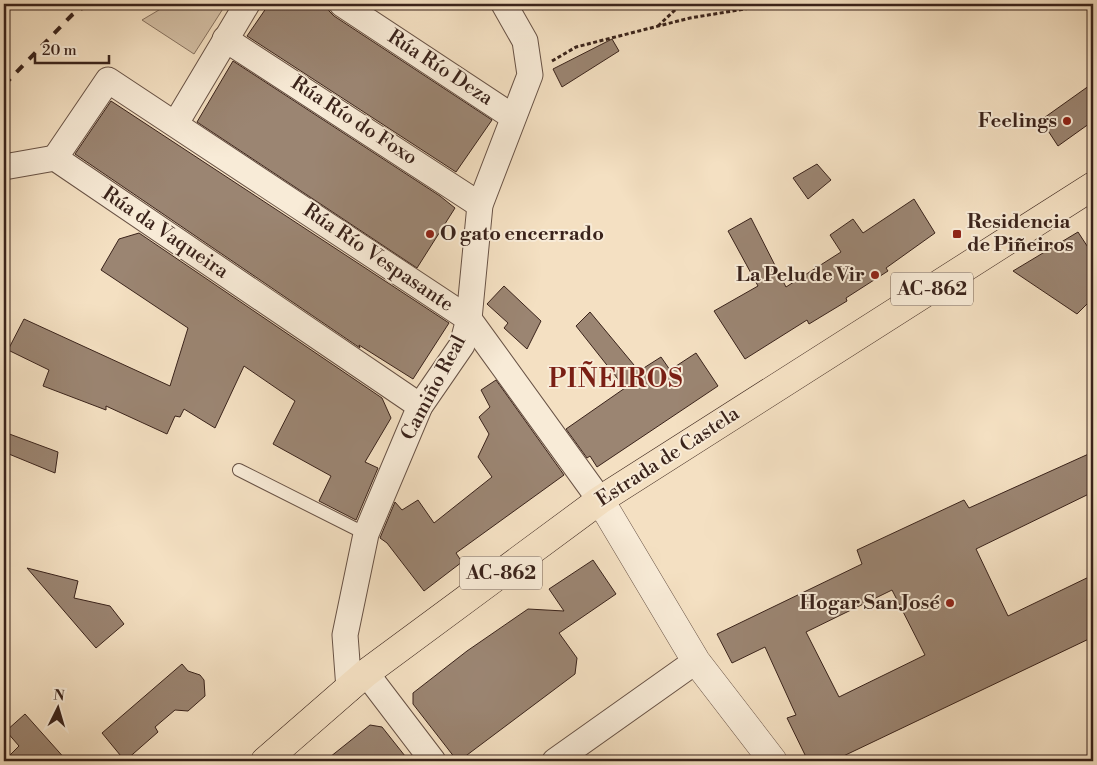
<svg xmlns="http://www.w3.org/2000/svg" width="1097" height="765" viewBox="0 0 1097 765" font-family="'Libre Bodoni',serif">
	<rect width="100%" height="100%" fill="#f4e0c2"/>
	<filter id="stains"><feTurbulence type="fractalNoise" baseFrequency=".004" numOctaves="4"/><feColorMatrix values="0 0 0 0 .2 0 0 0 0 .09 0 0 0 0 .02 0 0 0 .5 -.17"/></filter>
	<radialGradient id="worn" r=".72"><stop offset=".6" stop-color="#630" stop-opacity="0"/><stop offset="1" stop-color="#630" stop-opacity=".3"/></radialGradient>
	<!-- park -->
	<path fill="#d4c0a6" stroke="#877260" d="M169 4H226L194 54 142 20Z"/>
	<!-- building -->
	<g fill="#9b8572" stroke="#3a231b" fill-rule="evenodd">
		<path d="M269 4H328L329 11 334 16 492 120 456 172 247 36Z"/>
		<path d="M612 39 619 51 562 87 553 69Z"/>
		<path d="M233 61 440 196 455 208 417 268 197 122Z"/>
		<path d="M1093 83V121L1058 146 1041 120Z"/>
		<path d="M111 101 449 323 413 379 359 345 360 348 75 154Z"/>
		<path d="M817 164 831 180 808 199 793 178Z"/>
		<path d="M914 199 935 233 886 268 888 271 846 298 847 301 809 324 807 320 745 359 714 311 758 286 728 231 751 218 786 287 841 252 830 235 853 219 863 233Z"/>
		<path d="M1078 232 1093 255V298L1077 314 1013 271Z"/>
		<path d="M139 233 382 398 391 418 365 462 378 468 356 520 319 501 331 476 273 444 295 401 244 366 215 428 184 409 180 417 175 416 167 434 106 406V410L43 386 49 370 8 350 24 319 170 386 188 328 101 270 119 239Z"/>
		<path d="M504 286 541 321 527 349 504 328 508 323 487 304Z"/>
		<path d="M590 312 639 371 661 357 670 370 696 353 718 386 597 467 590 456 587 458 566 429 625 388 576 326Z"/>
		<path d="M496 380 564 475 456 553 462 562 424 591 387 543 380 538 395 502 402 510 418 500 434 523 492 477 478 457 489 434 479 417 490 407 481 390Z"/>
		<path d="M4 432 58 452 55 473 4 452Z"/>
		<path d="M1093 452V492L976 549 1008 616 1093 575V637L833 761H808L787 718 796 715 765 647 732 663 717 634 862 564 857 550 964 500 969 508ZM892 590 925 655 839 697 806 632Z"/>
		<path d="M593 560 616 594 559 633 577 658 575 674 463 758H455L413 704V693L467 651 528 609 564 611 549 589Z"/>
		<path d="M27 568 78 581 74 598 110 606 124 624 96 648Z"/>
		<path d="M182 664 188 671 200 675 204 680 205 696 188 711 175 710 155 727 158 732 125 761 102 733Z"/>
		<path d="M25 714 67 761H4L19 746 6 731Z"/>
		<path d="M370 725 382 727 409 761H325Z"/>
	</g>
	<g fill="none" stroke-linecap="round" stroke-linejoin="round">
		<defs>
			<path id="service" d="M239 470 366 534"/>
			<g id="minor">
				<path d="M342 4 513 117"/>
				<path d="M225 39 480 205"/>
				<path d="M176 123 247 4"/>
				<path d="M4 167 55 158"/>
				<path d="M420 406 55 158 108 80 469 319 600 500"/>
				<path d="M366 673 433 761"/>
				<path d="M349 689 345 635 366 534 420 406 462 345 469 319 480 205 530 75 525 41 504 4"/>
				<path d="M555 761 696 661"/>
			</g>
			<path id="tertiary" d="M600 500 696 661 773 761"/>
			<path id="primary" d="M265 761 366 673 600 500 1093 186"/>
		</defs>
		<!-- service casing -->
		<use href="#service" stroke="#685245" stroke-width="14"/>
		<!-- minor casing -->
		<use href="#minor" stroke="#685245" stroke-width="27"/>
		<!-- tertiary casing -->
		<use href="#tertiary" stroke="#685245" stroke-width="29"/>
		<!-- primary casing -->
		<use href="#primary" stroke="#3a231b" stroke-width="29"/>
		<!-- path -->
		<g stroke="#3a231b" stroke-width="3" stroke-dasharray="4 2.5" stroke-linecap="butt">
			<path d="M658 26 677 8V4"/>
			<path d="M552 61 576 47 690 18 775 4"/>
		</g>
		<!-- service -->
		<use href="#service" stroke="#f8ebd7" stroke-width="12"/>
		<!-- minor -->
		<use href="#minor" stroke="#f8ebd7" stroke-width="25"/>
		<!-- tertiary -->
		<use href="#tertiary" stroke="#f8ebd7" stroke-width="28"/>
		<!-- primary -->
		<use href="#primary" stroke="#f4e0c2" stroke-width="28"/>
		<!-- rail -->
		<path stroke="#3a231b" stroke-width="4" stroke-dasharray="9 9" stroke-linecap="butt" d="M4 85 72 15 88 4"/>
	</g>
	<!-- markers -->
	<g fill="#8f2418" stroke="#f8ebd7" stroke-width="2">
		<circle cx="1067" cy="121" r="5"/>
		<circle cx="430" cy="234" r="5"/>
		<rect x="952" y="229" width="10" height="10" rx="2.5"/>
		<circle cx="875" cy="275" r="5"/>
		<circle cx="950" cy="603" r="5"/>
	</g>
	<g text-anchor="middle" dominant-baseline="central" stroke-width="4" stroke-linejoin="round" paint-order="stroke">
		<!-- shield labels -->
		<g fill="#f8ebd7" stroke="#735f53" stroke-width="1">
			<rect x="891" y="272.5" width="82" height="33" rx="4"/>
			<rect x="460" y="556.5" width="82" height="33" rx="4"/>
		</g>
		<g font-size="19" font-weight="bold" fill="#3a231b">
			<text x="932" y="289">AC-862</text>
			<text x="501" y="573">AC-862</text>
		</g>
		<!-- street labels -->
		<g font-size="20" fill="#3a231b" stroke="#f8ebd7">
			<text transform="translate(440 68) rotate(33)">Rúa Río Deza</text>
			<text transform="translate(354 121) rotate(33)">Rúa Río do Foxo</text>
			<text transform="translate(165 233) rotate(34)">Rúa da Vaqueira</text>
			<text transform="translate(378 258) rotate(34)">Rúa Río Vespasante</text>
			<text transform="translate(434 388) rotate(-62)">Camiño Real</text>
			<text transform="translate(668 457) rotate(-33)">Estrada de Castela</text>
		</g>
		<!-- poi labels -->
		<g font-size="20" font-weight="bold" fill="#3a231b" stroke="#f8ebd7" text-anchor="end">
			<text x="1057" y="121">Feelings</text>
			<text x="967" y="222" text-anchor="start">Residencia<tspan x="967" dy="23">de Piñeiros</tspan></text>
			<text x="440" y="234" text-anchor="start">O gato encerrado</text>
			<text x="865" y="275">La Pelu de Vir</text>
			<text x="940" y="603">Hogar San José</text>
		</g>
		<!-- district labels -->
		<g font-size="25" font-weight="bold" letter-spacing="1" fill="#7a1f14" stroke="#f8ebd7">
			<text x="616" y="379">PIÑEIROS</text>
		</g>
	</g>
	<!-- margin -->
	<rect width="1097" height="765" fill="none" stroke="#f4e0c2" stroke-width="20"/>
	<rect x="5" y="5" width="1087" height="755" fill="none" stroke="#3a231b" stroke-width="2.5"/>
	<rect x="10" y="10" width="1077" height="745" fill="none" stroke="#3a231b"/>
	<!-- north arrow -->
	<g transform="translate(58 708) rotate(5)" stroke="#f8ebd7" stroke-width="4" paint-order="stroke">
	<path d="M0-4L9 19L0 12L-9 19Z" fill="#3a231b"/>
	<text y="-8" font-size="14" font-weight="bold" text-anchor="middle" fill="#3a231b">N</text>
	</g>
	<!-- scale -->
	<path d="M35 55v8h74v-8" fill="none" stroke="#3a231b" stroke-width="2.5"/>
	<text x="42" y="55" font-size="15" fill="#3a231b" stroke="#f8ebd7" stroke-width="4" paint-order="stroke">20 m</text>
	<rect width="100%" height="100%" filter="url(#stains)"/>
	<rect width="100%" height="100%" fill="url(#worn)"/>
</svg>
